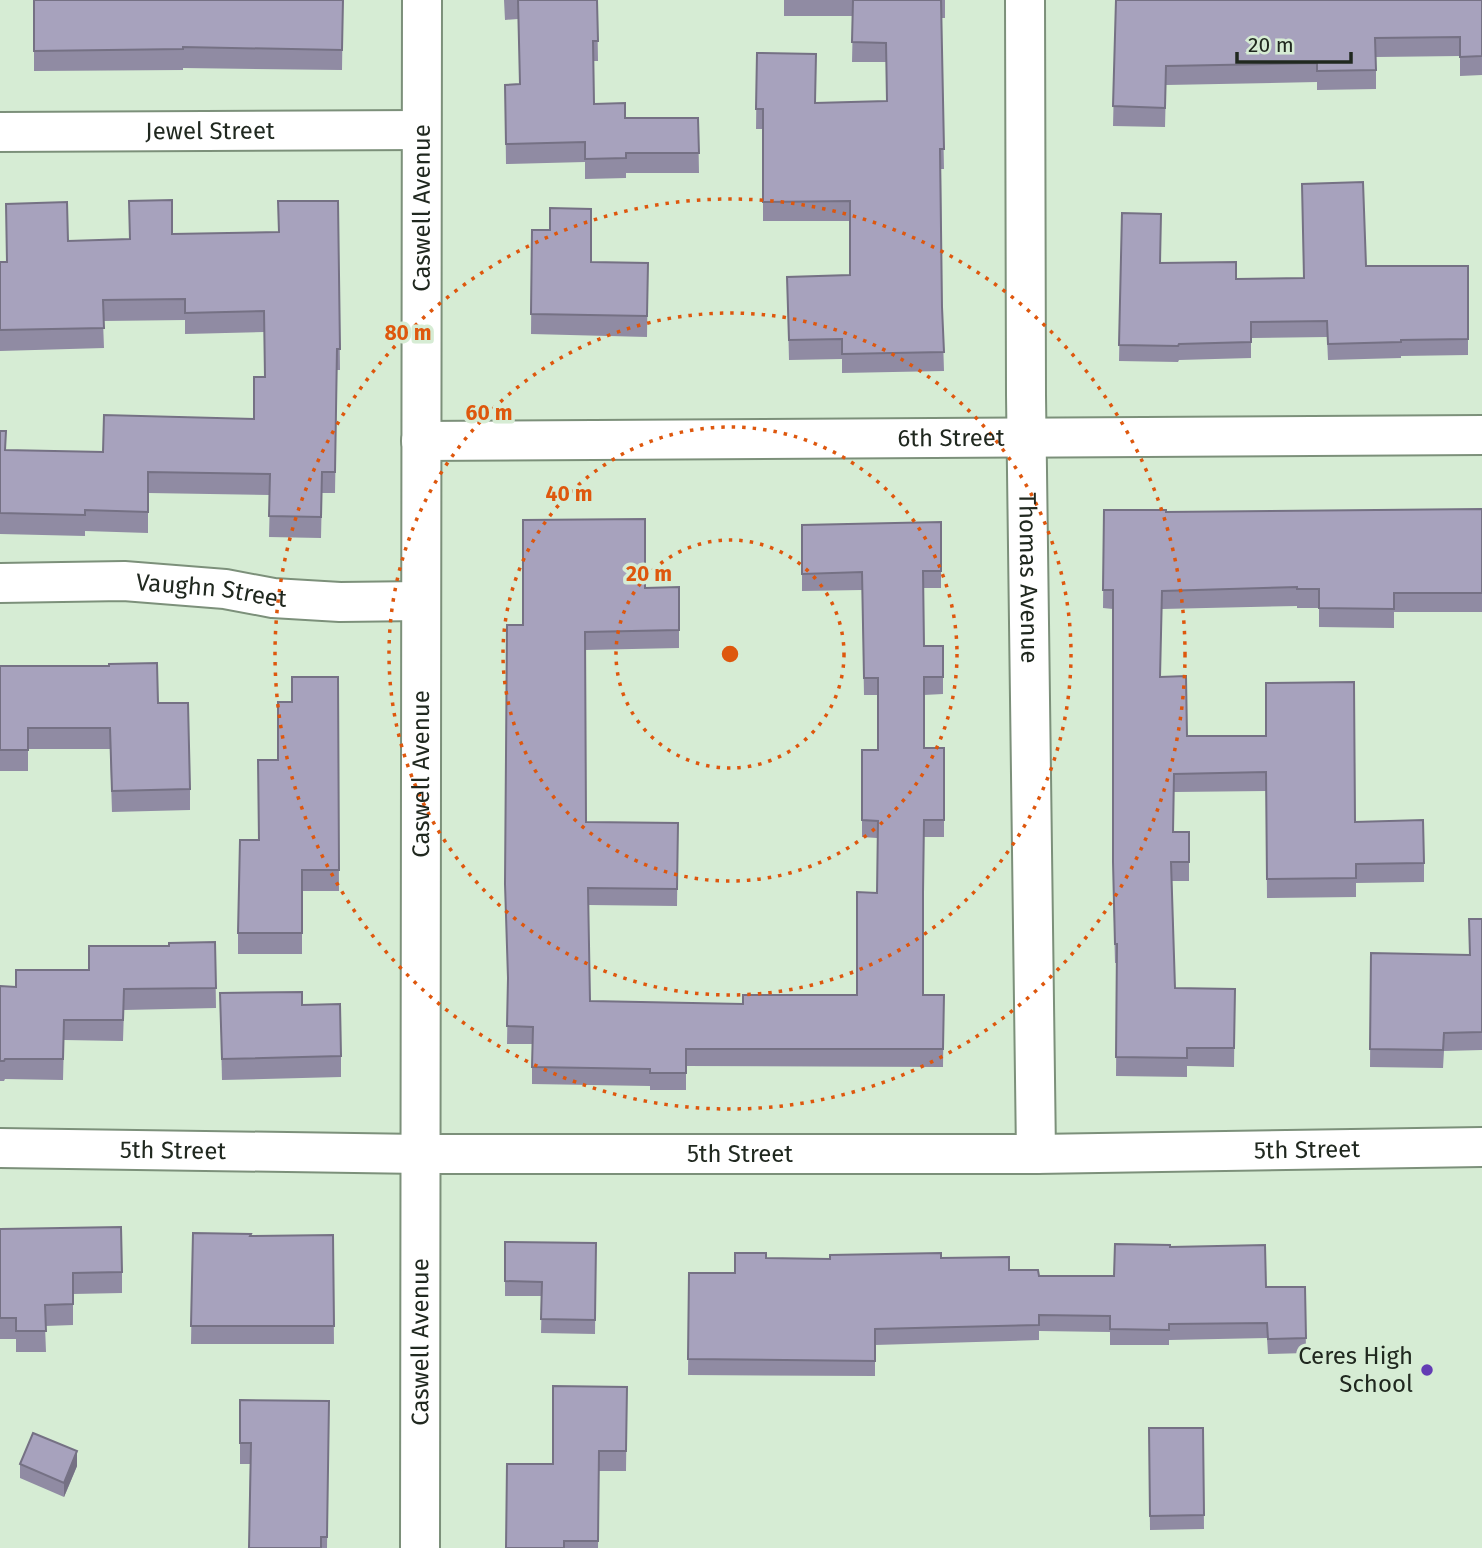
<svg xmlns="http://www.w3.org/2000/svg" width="1482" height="1548" viewBox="0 0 1482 1548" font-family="'Fira Sans',sans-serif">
	<rect width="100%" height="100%" fill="#d6ecd4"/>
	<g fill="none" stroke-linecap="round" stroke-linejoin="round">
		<defs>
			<g id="minor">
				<path id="s1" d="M1025 0 1026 395 1036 1154"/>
				<path id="s2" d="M0 132 421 130"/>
				<path id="s3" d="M421 441 1482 435"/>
				<path id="s4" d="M0 583 124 581 225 589 273 598 340 602 421 601"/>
				<path id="s5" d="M0 1148 421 1154H1036L1482 1147"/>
				<path id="s6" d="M420 1548 422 0"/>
			</g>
		</defs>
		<!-- minor casing -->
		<use href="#minor" stroke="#7c907a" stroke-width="42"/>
		<!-- minor -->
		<use href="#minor" stroke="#fff" stroke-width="38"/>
	</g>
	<!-- wall -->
	<g fill="#908ba3">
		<path d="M34 0H343L342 70 183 68V70L34 71Z"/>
		<path d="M504 0H597L598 61H593L594 104 625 118H698L699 173H626V178L585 179V162L506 164 505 85 520 84 518 19 505 20Z"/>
		<path d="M784 0H945V18H941L944 169H941L942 307 944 371 842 373V359L789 360 787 277 850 275V221H763V129H756L757 53 815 103 887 101 886 62H852L853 16H784Z"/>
		<path d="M1116 0H1482V75L1460 76V56L1376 57V89L1317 90V82L1166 85 1165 127 1113 126Z"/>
		<path d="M338 201 340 370H337L335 493H322L321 538 269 537 270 495 148 493V533L85 531V536L0 534V431L6 450 103 452 254 419 265 377 264 332 185 334V320L103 321 104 348 0 351V262H7L68 241 129 239 172 234 278 232Z"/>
		<path d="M1122 213 1161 263 1236 279 1304 278 1366 266H1468V355L1401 356V358L1328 360 1327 337 1251 338V358L1179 360 1178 362 1119 361Z"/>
		<path d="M532 230 591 262 648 263 647 337 531 334Z"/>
		<path d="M1482 509V612H1394V628L1319 627V608H1297V606L1162 609 1160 677 1187 736H1266L1355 822 1424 863V882L1356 883V897L1267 898 1266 791 1174 792V832H1189V881H1172L1175 988 1235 989 1234 1067 1187 1066V1077L1116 1076 1117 963H1115L1113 881V609L1103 608 1104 510 1166 512Z"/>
		<path d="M941 522V588H924V646H943V694L924 695V748H944V837H924L923 904V995H944L943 1067 686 1066V1090H650V1086L532 1084V1044H507L508 988 505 884 523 625 645 588 679 587V648L585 650 586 822 678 823 677 906 588 905 590 1001 743 1004 857 995 877 893V838L862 837V750H878V695H864L862 590 802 591V525Z"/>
		<path d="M0 666 158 703 190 789V810L112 812 110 749H28V771H0Z"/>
		<path d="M338 677 339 891H302V954H238V933L292 702Z"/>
		<path d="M1482 919V1050L1444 1051 1443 1068 1370 1067 1371 953 1470 955Z"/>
		<path d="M215 942 216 1008 124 1010 123 1041 64 1040 63 1080 5 1079 4 1081H0V986L16 987 89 970 169 946Z"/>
		<path d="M220 993 302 1005 341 1056V1077L222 1080Z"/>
		<path d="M0 1229 122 1272V1293L73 1294V1325L45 1326 46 1352H16V1339H0Z"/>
		<path d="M193 1233 250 1236 333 1235 334 1344H191Z"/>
		<path d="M505 1242 596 1243 595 1334 541 1333 542 1296H505Z"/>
		<path d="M1170 1247 1266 1287H1305L1306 1353 1268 1354 1267 1338 1169 1340V1345H1110V1332L1039 1331V1340L875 1345V1376L688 1375 689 1273H735L766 1258 830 1259 941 1258 1039 1276H1114Z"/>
		<path d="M627 1387 626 1471H599L598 1548H506L553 1464Z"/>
		<path d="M240 1400 329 1401 327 1548H249L250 1464H240Z"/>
		<path d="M1149 1428H1203L1204 1529 1150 1530Z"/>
		<path d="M20 1464 77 1466 64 1497 20 1478Z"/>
	</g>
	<!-- shaded-wall -->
	<path fill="#757184" d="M77 1451V1466L64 1497V1483Z"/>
	<!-- building -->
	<g fill="#a7a2bd" stroke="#757184" stroke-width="2">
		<path d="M34 0H343L342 50 183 47V49L34 51Z"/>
		<path d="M518 0H597L598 41H593L594 104 625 103V118H698L699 153H626V158L585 159V142L506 144 505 85 520 84Z"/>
		<path d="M853 0H941L944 149H940L942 307 944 352 842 354V339L789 340 787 277 850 275V201L763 202V109H756L757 53 816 54 815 103 887 101 886 43 852 42Z"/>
		<path d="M1116 0H1482V56L1460 57V37L1375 38 1376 70 1317 71V63L1166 66 1165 108 1113 106Z"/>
		<path d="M1363 182 1366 266H1468V339L1401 340V342L1328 344 1327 321 1251 322V342L1179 344 1178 346 1119 345 1122 213 1161 214 1160 263 1236 262V279L1304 278 1302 184Z"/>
		<path d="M172 200V234L279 232 278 201H338L340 349H337L335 472H322L321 517 269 516 270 474 148 472V512L85 510V515L0 513V431H6L5 450 103 452 104 415 254 419V377H265L264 311 185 313V299L103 300 104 328 0 330V262H7L6 204 67 202 68 241 130 239 129 201Z"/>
		<path d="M550 208 591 209V262L648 263 647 316 531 314 532 230H550Z"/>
		<path d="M1482 509V593H1394V609L1319 608V589H1297V587L1162 591 1160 677 1186 676 1187 736H1266V683L1354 682 1355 822 1423 820 1424 863 1356 864V878L1267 879 1266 772 1174 774 1173 832H1189V862H1171L1175 988 1235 989 1234 1048H1187V1058L1116 1057 1117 944H1115L1113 862V590H1103L1104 510H1166V512Z"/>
		<path d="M645 519V588L679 587V630L585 632 586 822 678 823 677 889 588 888 590 1001 743 1004V995H857V892L877 893 878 821 862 820V750H878V678H864L862 572 802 574V525L941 522V571H923L924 646H943V677H924V748H944V820H924L923 893V995H944L943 1049H686V1073H650V1069L532 1067 533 1027 507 1026 508 978 505 884 507 625H523V520Z"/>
		<path d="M157 663 158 703H188L190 789 112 791 110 728H28V750H0V666H109V664Z"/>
		<path d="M292 677H338L339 870H302V933H238L240 840H259L258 760H278V702H292Z"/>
		<path d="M1469 919H1482V1032L1444 1033 1443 1050 1370 1049 1371 953 1470 955Z"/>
		<path d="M215 942 216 988 124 989 123 1020H64L63 1059H5L4 1061H0V986L16 987V970H89V946H169V943Z"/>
		<path d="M302 992V1005L340 1004 341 1056 222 1059 220 993Z"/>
		<path d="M121 1227 122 1272 73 1273V1304L45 1305 46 1331H16V1318H0V1229Z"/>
		<path d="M193 1233 251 1234 250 1236 333 1235 334 1326H191Z"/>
		<path d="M505 1242 596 1243 595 1320 541 1319 542 1282 505 1281Z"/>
		<path d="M1115 1244 1170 1245V1247L1265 1245 1266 1287H1305L1306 1338 1268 1339 1267 1323 1169 1324V1330L1110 1329V1316L1039 1315V1325L875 1329V1361L688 1359 689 1273H735V1253H766V1258L830 1259V1255L941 1253V1258L1009 1257V1270H1038L1039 1276H1114Z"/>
		<path d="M553 1386 627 1387 626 1451H599L598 1541H564V1548H506L507 1464H553Z"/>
		<path d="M240 1400 329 1401 327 1537H321V1548H249L251 1443H240Z"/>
		<path d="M1149 1428H1203L1204 1515 1150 1516Z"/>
		<path d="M33 1433 77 1451 64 1483 20 1464Z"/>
	</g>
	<!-- distance rings -->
	<g fill="none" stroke="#de570d" stroke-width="3.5" stroke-dasharray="3.5 7">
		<circle cx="730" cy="654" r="114"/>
		<circle cx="730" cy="654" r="227"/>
		<circle cx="730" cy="654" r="341"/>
		<circle cx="730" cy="654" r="455"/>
	</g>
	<!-- markers -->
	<circle fill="#633cb4" stroke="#d6ecd4" stroke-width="2.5" cx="1427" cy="1370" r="7"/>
	<g text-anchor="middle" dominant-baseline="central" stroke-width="7" stroke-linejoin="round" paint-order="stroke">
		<!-- street labels -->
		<g font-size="24" fill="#20281f" stroke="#d6ecd4">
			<text stroke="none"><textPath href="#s2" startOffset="210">Jewel Street</textPath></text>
			<text stroke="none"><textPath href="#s6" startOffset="1340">Caswell Avenue</textPath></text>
			<text stroke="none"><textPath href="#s3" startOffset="530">6th Street</textPath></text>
			<text stroke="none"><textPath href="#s1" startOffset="578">Thomas Avenue</textPath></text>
			<text stroke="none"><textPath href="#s4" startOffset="212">Vaughn Street</textPath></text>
			<text stroke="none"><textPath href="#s6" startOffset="774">Caswell Avenue</textPath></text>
			<text stroke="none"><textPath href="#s5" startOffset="173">5th Street</textPath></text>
			<text stroke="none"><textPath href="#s5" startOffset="1307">5th Street</textPath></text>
			<text stroke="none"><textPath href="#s5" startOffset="740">5th Street</textPath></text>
			<text stroke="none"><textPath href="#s6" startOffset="206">Caswell Avenue</textPath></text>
		</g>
		<!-- poi labels -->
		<g font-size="24" fill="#20281f" stroke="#d6ecd4" text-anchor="end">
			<text x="1413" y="1356">Ceres High<tspan x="1413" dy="28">School</tspan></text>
		</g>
	</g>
	<circle cx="730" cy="654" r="10" fill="#de570d" stroke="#d6ecd4" stroke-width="3.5"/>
	<g font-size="21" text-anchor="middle" font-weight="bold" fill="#de570d" stroke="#d6ecd4" stroke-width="7" stroke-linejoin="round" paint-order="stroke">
		<text x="408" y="340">80 m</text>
		<text x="489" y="420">60 m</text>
		<text x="569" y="501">40 m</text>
		<text x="649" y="581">20 m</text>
	</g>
	<!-- scale -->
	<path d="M1237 52v10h114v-10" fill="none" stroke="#20281f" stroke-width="3.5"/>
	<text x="1248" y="52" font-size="21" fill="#20281f" stroke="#d6ecd4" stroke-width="5" paint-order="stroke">20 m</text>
</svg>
